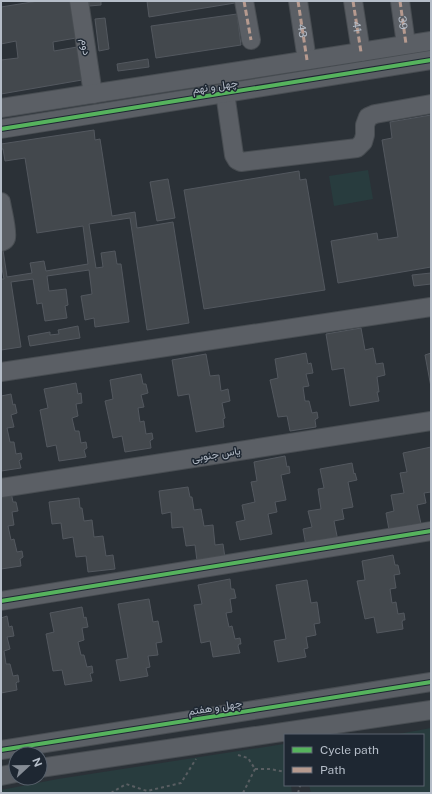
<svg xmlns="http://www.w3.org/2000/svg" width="432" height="794" viewBox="0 0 432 794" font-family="'Public Sans',Vazirmatn,sans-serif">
	<rect width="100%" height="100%" fill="#2b3137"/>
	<!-- green -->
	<g fill="#283c3e">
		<path d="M368 170 373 199 334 206 329 176Z"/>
		<path d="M431 728V793H311L309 785H423V735H393Z"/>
		<path d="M284 744 285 785H291L292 793H1V790L58 779Z"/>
	</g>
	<!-- building -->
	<g fill="#43484d" stroke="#53585f">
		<path d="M38 1H70L76 38 53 42 54 51 77 47 82 80 1 94V60L18 58 16 41 1 44V7Z"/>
		<path d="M89 1H101V5L89 6Z"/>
		<path d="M147 1H235V3L149 17Z"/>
		<path d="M237 14 241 45 156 58 151 26Z"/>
		<path d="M105 18 109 49 99 51 95 19Z"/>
		<path d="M148 59 149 67 118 71 117 64Z"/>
		<path d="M431 115V267L338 283 331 241 377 233 378 240 398 237 382 140 392 138 390 122Z"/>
		<path d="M94 130 95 140 100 139 112 216 135 212 137 228 173 222 189 323 147 330 130 218 89 224 96 268 103 267 101 253 115 251 117 264H121L129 322 95 327 94 318 85 320 81 296 92 294 89 270 47 276 49 291 66 289 68 305 65 306 67 318 45 321 42 303 37 304 33 279 11 282 21 347 1 350V279H4L1 263V236L7 277 32 273 30 263 44 261 46 271 88 264 83 226 37 233 25 158 5 161 3 149H1V144Z"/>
		<path d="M299 171 300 180 306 179 325 290 204 309 184 190Z"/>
		<path d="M168 179 175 218 157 221 150 182Z"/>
		<path d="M431 273V284L414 286 412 275Z"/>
		<path d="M78 326 80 338 30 346 28 336 50 332V335L59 334 58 330Z"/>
		<path d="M361 328 365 350 373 348 376 364 383 363 385 375 377 377 379 392H377L379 401 350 406 344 368 332 370 326 334Z"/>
		<path d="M306 353 308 364 311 363 313 373 306 374 309 386 303 387 305 401H309L312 413 317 412 318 418 316 419 315 420 316 427 290 431 287 416 278 417 270 380 278 378 275 359Z"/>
		<path d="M431 353V387L425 355Z"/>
		<path d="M206 354 210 376 219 375 221 391 228 389 230 401 222 403 225 418 223 419 224 427 196 432 189 394 178 396 172 360Z"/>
		<path d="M141 374 143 384H146L148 393 141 395 144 407 138 408 140 422 144 421 146 434 152 433 153 439 151 440 150 441 151 448 125 452 122 436 113 438 105 401 113 399 110 380Z"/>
		<path d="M76 383 78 394 81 393 82 403 76 404 78 416 72 418 75 431H79L81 443 86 442 87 448 84 450 86 457 59 461 56 445 47 447 40 410 48 408 44 389Z"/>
		<path d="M11 394 13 405 15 404 17 413 11 415 14 427 7 428 10 442H14L16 454 21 453 22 459 20 460 19 461 21 468 1 471V396Z"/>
		<path d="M431 447V492L424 493 426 503 417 505 421 524 389 530 386 513 394 511 391 495 404 493 400 473 407 472 403 453Z"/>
		<path d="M285 456 287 467 289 466 290 473 281 475 286 500 275 502 277 512 268 514 272 534 240 540 236 522 245 520 242 505 255 502 251 482 257 481 254 462Z"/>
		<path d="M352 463 354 474 355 473 357 480 348 482 353 507 342 509 344 519 334 521 338 541 306 546 303 529 312 527 308 511 321 509 318 489 324 488 320 469Z"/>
		<path d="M188 487 190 497H192L194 510 201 509 204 526 213 525 215 545 223 544 225 558 197 561 195 545 186 546 183 527 172 528 171 512 162 514 159 491Z"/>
		<path d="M11 492 13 502H16L18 511 12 512 14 525 8 526 11 540 14 539 17 552 22 551 23 557 20 559 21 566 1 569V494Z"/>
		<path d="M79 498 80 508H82L84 521 92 520 94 537 103 536 106 556 113 555 115 569 88 572 86 556 76 557 73 537 63 539 61 523 52 524 49 502Z"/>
		<path d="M393 555 395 565H398L400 574 394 575 396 588 390 589 392 603 396 602 398 614 404 613 405 620H403L402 622 403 629 377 633 374 617 365 619 357 581 365 580 362 561Z"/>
		<path d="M230 579 231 589H234L236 598 230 599 232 612 226 613 229 627 232 626 235 639 240 638 241 644H239L238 646 240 653 213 657 210 641 201 643 194 605 202 604 198 585Z"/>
		<path d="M307 580 311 603 317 602 320 623 314 624 316 635 306 637 308 648 304 649 306 657 278 662 274 641 286 639 276 585Z"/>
		<path d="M149 599 153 622 158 621 162 642 156 643 158 655 148 656 150 667 146 668 148 676 120 681 116 660 128 658 118 604Z"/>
		<path d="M82 607 84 618 86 617 88 627 82 628 84 640 78 642 81 655H84L87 667 92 666 93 673H91L90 674 92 681 65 685 62 670 53 671 46 634 54 632 50 613Z"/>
		<path d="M7 616 9 627 12 626 14 636 7 637 10 649 4 651 6 664H10L13 676 18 675 19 682H17L16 683 17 690 1 693V618Z"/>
	</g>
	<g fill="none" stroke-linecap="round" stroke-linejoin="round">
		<defs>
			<g id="minor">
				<path d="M79 1 93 94"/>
				<path d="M244 1 251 40"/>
				<path id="s1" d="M298 1 307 60"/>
				<path id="s2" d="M353 1 361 52"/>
				<path id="s3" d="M400 1 406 44"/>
				<path d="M225 93 234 155 237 160 241 162 357 148 363 142 365 135V125L368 117 375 114 431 104"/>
				<path d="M1 108 431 41"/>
				<path d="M1 129 431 60"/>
				<path d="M1 202C2 210 8 231 6 238 5 241 3 241 1 242"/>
				<path d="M1 372 431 307"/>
				<path d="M1 488 431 421"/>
				<path d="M1 601 431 531"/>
				<path d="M1 750 431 682"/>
				<path d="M40 768 431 710"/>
				<path d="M1 776 16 773"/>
			</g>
		</defs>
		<!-- minor casing -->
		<use href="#minor" stroke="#484d52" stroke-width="20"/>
		<!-- path -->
		<g stroke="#595e62" stroke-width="2" stroke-dasharray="3 3" stroke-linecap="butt">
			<path d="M238 755 248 758 255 769"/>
			<path d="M255 769H270L285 772"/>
			<path d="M111 793 126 784 147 791 181 783 196 759"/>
			<path d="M243 793 255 769"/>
			<path d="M298 793 300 786V785"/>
		</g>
		<!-- minor -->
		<use href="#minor" stroke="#5b5f65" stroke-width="18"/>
		<!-- quiet -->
		<g stroke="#b69a8f" stroke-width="3" stroke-dasharray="6 3" stroke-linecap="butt">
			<path d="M244 1 251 40"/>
			<path d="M298 1 307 60"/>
			<path d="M353 1 361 52"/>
			<path d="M400 1 406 44"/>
		</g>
		<defs>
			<g id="cycleway">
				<path d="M1 129 431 60"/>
				<path d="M1 601 431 531"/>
				<path d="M1 750 431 682"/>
			</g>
		</defs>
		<!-- cycleway casing -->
		<use href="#cycleway" stroke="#1e2732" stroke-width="6"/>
		<!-- cycleway -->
		<use href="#cycleway" stroke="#56b35d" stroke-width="4"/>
	</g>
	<g text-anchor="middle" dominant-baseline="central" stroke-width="3" stroke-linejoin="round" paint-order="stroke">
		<!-- street labels -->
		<g font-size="11" fill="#b5bdc8" stroke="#1e2732">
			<text stroke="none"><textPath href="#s3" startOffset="22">39</textPath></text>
			<text stroke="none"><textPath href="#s2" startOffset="26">41</textPath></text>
			<text stroke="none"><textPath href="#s1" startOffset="30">43</textPath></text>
			<text transform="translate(86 47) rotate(82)">دوم</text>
			<text transform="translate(215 86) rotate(-9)">چهل و نهم</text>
			<text transform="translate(216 454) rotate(-9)">یاس جنوبی</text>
			<text transform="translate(215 707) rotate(-9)">چهل و هفتم</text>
		</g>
	</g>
	<!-- border -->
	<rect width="432" height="794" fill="none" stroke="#b5bdc8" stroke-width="4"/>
	<!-- legend -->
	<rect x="284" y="734" width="140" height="52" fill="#1e2732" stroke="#5a636e"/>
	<rect x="292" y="747" width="20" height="6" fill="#56b35d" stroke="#5a636e"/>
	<text x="320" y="754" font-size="12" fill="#b5bdc8">Cycle path</text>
	<rect x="292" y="767" width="20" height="6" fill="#b69a8f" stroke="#5a636e"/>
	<text x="320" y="774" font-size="12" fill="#b5bdc8">Path</text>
	<!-- north arrow -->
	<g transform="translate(28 766) rotate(68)"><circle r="19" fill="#1e2732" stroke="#5a636e"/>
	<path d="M0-3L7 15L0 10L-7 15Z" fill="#858c95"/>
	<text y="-6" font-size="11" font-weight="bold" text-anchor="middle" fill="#b5bdc8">N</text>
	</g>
</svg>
